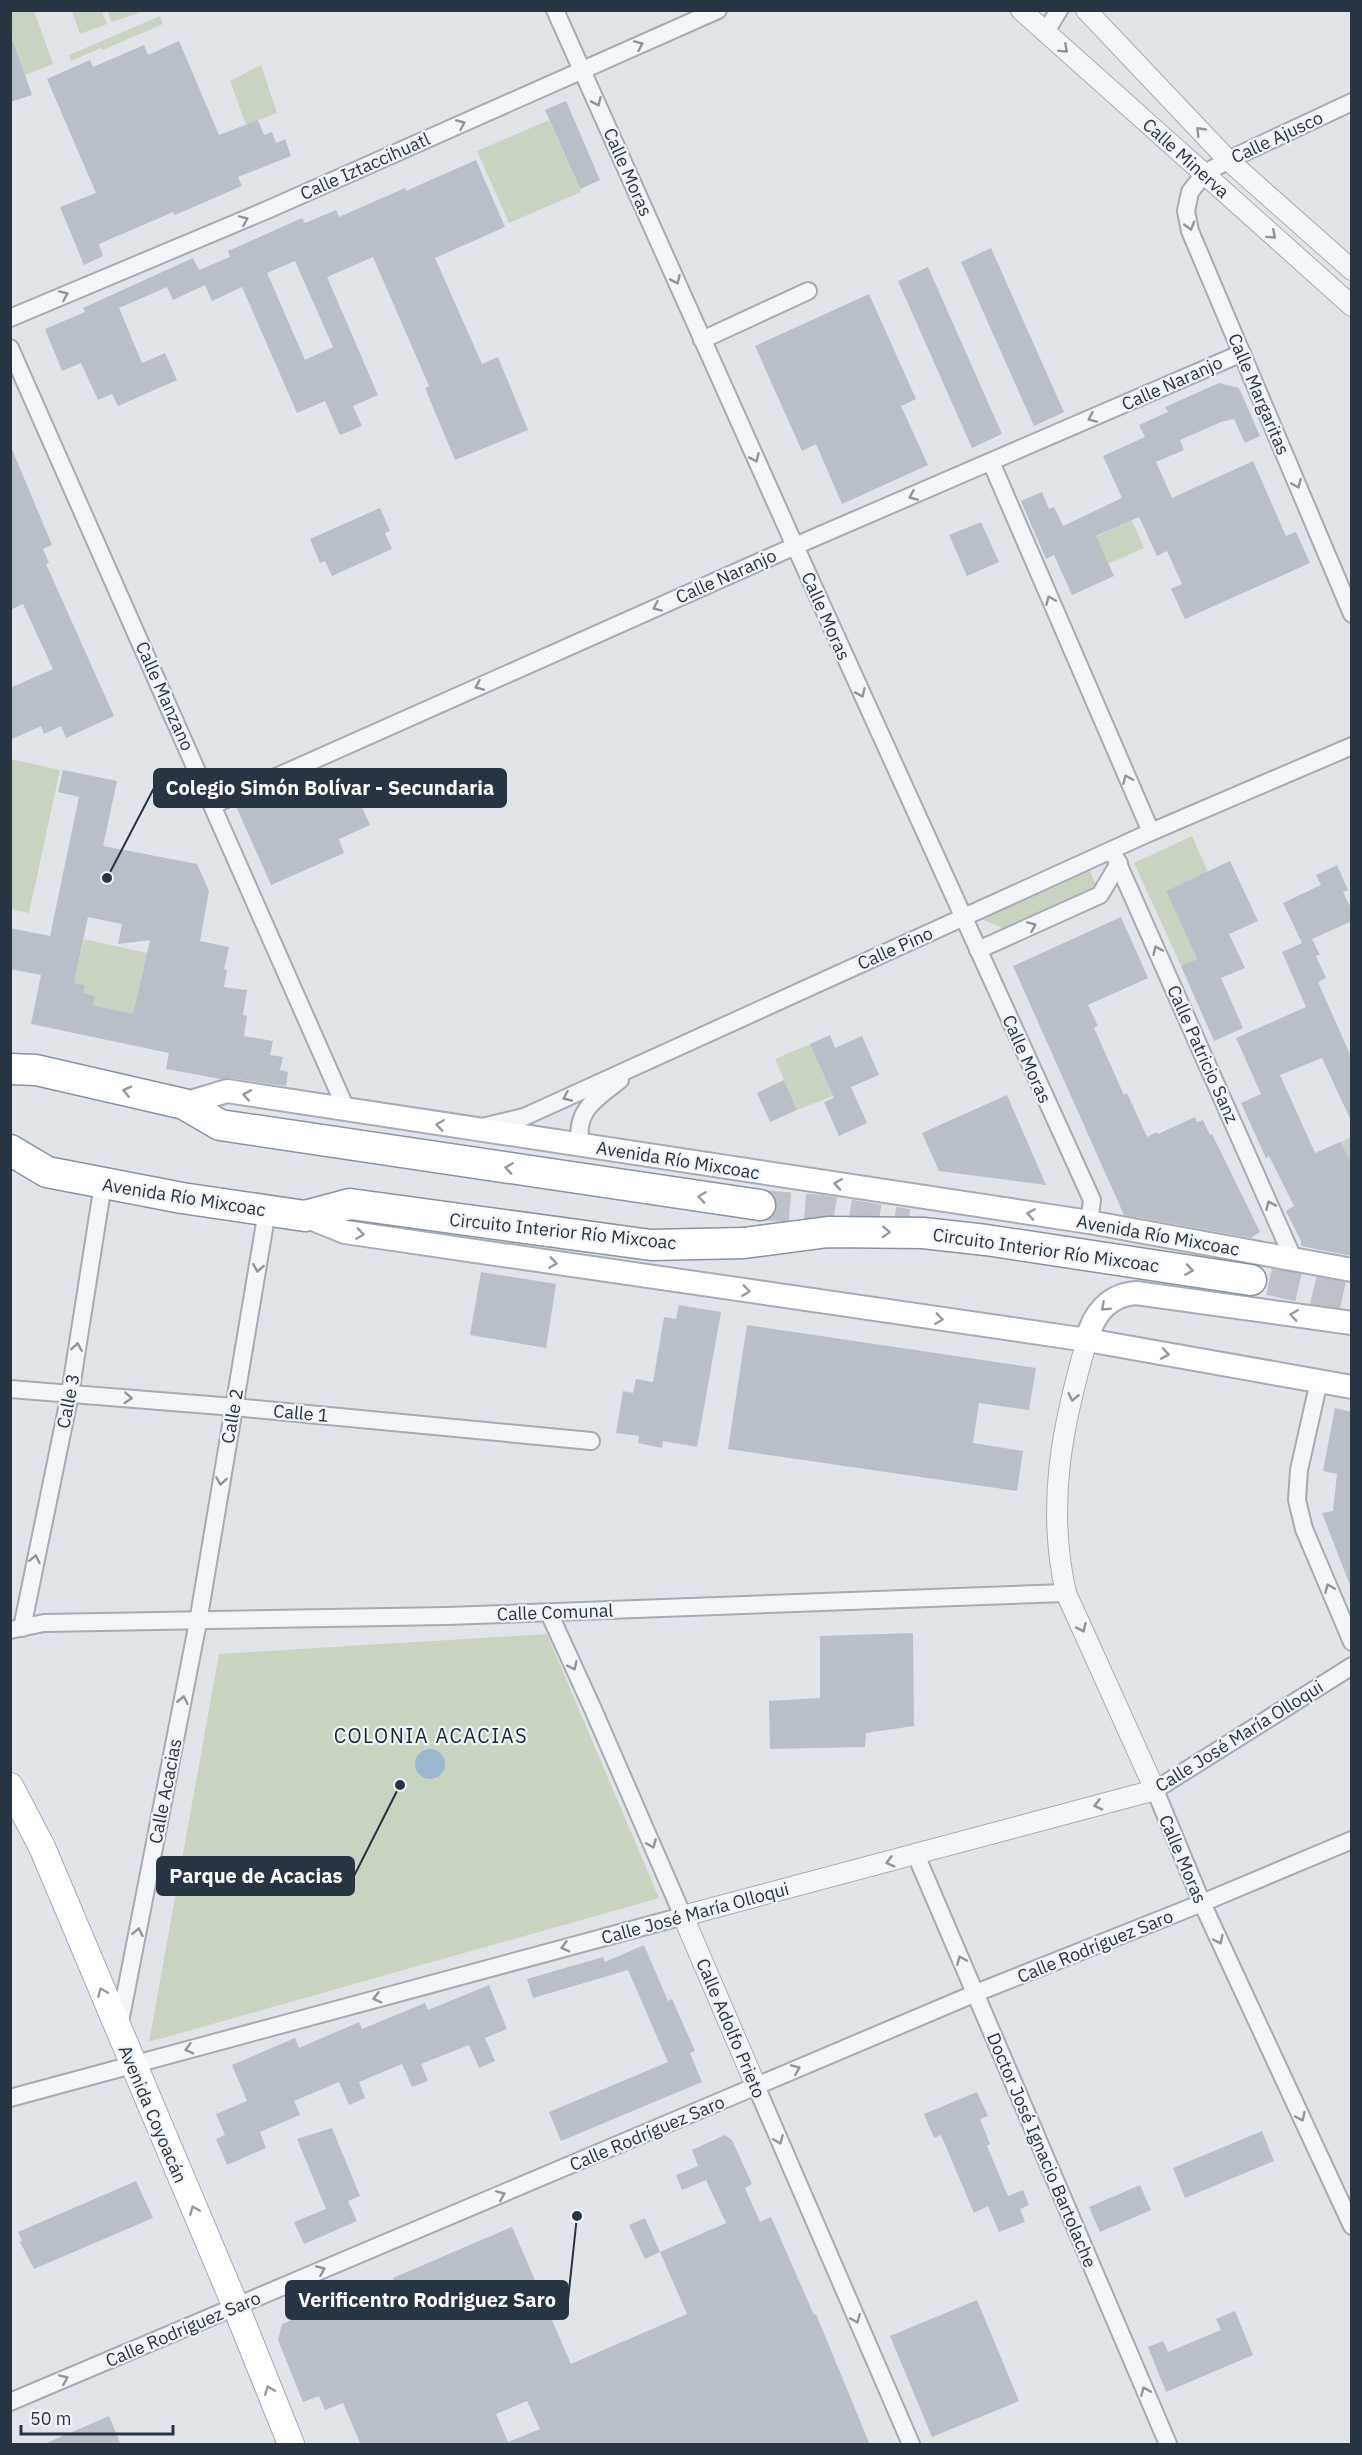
<svg xmlns="http://www.w3.org/2000/svg" width="1362" height="2455" viewBox="0 0 1362 2455" font-family="'IBM Plex Sans',sans-serif">
	<rect width="100%" height="100%" fill="#e1e5ea"/>
	<!-- green -->
	<g fill="#c8d4c1">
		<path d="M10 11H34L53 64 25 75 11 35Z"/>
		<path d="M72 11H102L107 24 80 34Z"/>
		<path d="M107 11H138L139 13 112 22Z"/>
		<path d="M160 16 163 24 103 50 101 48 71 61 69 55Z"/>
		<path d="M261 65 277 113 246 125 230 81Z"/>
		<path d="M549 120 581 192 509 223 477 151Z"/>
		<path d="M1132 520 1144 548 1108 564 1096 537Z"/>
		<path d="M11 759 60 770 29 913 11 909Z"/>
		<path d="M1192 836 1208 872 1166 891 1197 959 1181 966 1134 863Z"/>
		<path d="M1087 865 1099 891 1009 931 974 916Z"/>
		<path d="M84 939 147 953 133 1014 93 1005 95 996 83 993 85 985 74 983Z"/>
		<path d="M810 1044 833 1096 797 1110 775 1059Z"/>
		<path d="M1351 1137V1164L1340 1142Z"/>
		<path d="M547 1634 659 1898 149 2042 219 1654Z"/>
	</g>
	<!-- water -->
	<circle fill="#9ab7cb" cx="430" cy="1764" r="15"/>
	<!-- building -->
	<g fill="#b8bfc7" fill-rule="evenodd">
		<path d="M10 41H13L32 95 10 102Z"/>
		<path d="M179 41 219 135 258 120 264 135 272 132 276 143 285 139 291 156 238 177 242 186 175 215 173 212 99 244 103 256 84 265 60 207 96 193 47 79 90 60 93 67 144 45 148 55Z"/>
		<path d="M566 101 600 180 580 189 545 110Z"/>
		<path d="M476 160 505 227 435 258 482 364 498 357 528 430 455 460 425 388 429 386 373 257 327 277 378 395 353 406 362 426 340 435 325 401 297 413 242 287 212 301 205 285 173 300 167 287 119 308 142 363 165 353 177 380 118 406 112 394 98 400 81 363 62 371 45 329 85 312 83 308 193 258 199 270 230 257 228 251 302 218 305 223 336 210 339 217 405 188 406 191ZM295 261 333 347 305 360 267 273Z"/>
		<path d="M991 248 1064 412 1034 426 961 262Z"/>
		<path d="M928 267 1002 434 972 448 898 281Z"/>
		<path d="M869 294 916 399 901 406 928 465 842 504 816 444 802 451 755 346Z"/>
		<path d="M1219 383 1239 388 1260 436 1245 443 1234 419 1221 422 1180 440 1184 450 1156 462 1172 498 1253 461 1286 536 1296 532 1310 563 1185 619 1171 589 1182 584 1167 551 1157 556 1139 517 1096 536 1114 576 1072 595 1054 555 1046 559 1021 501 1042 492 1049 509 1054 507 1063 526 1122 498 1103 456 1145 437 1139 425 1168 412 1165 407Z"/>
		<path d="M11 447 52 545 43 549 49 563 46 564 114 716 66 738 61 726 44 734 41 726 10 740V688L53 669 23 604 10 610Z"/>
		<path d="M380 508 390 531 385 533 392 549 332 576 325 561 320 563 310 539Z"/>
		<path d="M981 522 999 562 967 576 949 535Z"/>
		<path d="M63 770 117 781 103 846 197 864 209 891 200 941 229 947 224 969 227 970 224 987 247 990 243 1015 247 1016 244 1036 273 1041 270 1055 283 1057 280 1070 288 1072 286 1086 229 1078 221 1079 166 1069 169 1053 31 1024 41 975 10 969V928L50 936 79 797 58 792ZM88 917 122 924 118 944 150 940 133 1014 93 1005 95 996 83 993 85 985 74 983Z"/>
		<path d="M311 776 319 794 350 780 370 825 339 839 344 853 271 885 236 806Z"/>
		<path d="M1230 861 1258 921 1229 934 1245 968 1221 978 1243 1028 1214 1041 1181 966 1197 959 1166 891Z"/>
		<path d="M1337 865 1348 890 1343 892 1352 910V921L1312 939 1320 955 1316 956 1326 978 1318 982 1352 1059V1123L1322 1058 1280 1075 1315 1153 1340 1142 1352 1164V1256L1301 1246V1241L1286 1211 1294 1206 1269 1156 1266 1158 1241 1103 1261 1094 1236 1038 1306 1007 1282 952 1302 943 1283 903 1321 885 1316 875Z"/>
		<path d="M1121 917 1148 978 1088 1005 1098 1026 1094 1028 1124 1095 1127 1093 1147 1137 1157 1132 1158 1134 1195 1117 1197 1122 1203 1120 1210 1135 1212 1134 1260 1232 1251 1238 1124 1215 1013 966Z"/>
		<path d="M830 1035 835 1048 862 1036 879 1075 851 1087 867 1123 839 1136 824 1102 834 1098 810 1044Z"/>
		<path d="M784 1080 797 1110 770 1122 757 1093Z"/>
		<path d="M1007 1095 1046 1185 939 1171 922 1133Z"/>
		<path d="M481 1272 556 1284 546 1348 470 1335Z"/>
		<path d="M679 1305 721 1312 697 1447 663 1441 662 1448 638 1443 639 1436 616 1433 623 1391 633 1393 636 1379 653 1382 664 1317 676 1319Z"/>
		<path d="M747 1325 1036 1368 1029 1410 979 1403 973 1443 1023 1451 1017 1491 728 1449Z"/>
		<path d="M1335 1408 1352 1412 1351 1588 1322 1513 1333 1511 1337 1474 1323 1471Z"/>
		<path d="M913 1633 914 1726 866 1733 865 1747 770 1749 769 1701 820 1698V1636Z"/>
		<path d="M644 1945 668 2001 672 1999 695 2051 690 2053 702 2082 561 2141 549 2112 668 2062 628 1970 533 1998 527 1979 603 1957 605 1962Z"/>
		<path d="M489 1985 507 2029 485 2038 495 2061 479 2068 469 2045 421 2064 428 2081 412 2087 402 2064 359 2082 365 2098 349 2105 339 2082 294 2101 300 2115 260 2132 266 2148 227 2165 216 2139 225 2135 216 2114 247 2101 232 2065 295 2038 299 2048 359 2022 362 2029 425 2003 428 2010Z"/>
		<path d="M977 2092 988 2116 980 2119 990 2144 987 2146 1008 2196 1023 2190 1029 2205 1020 2209 1025 2222 999 2232 988 2206 974 2213 941 2135 934 2138 924 2114Z"/>
		<path d="M332 2128 360 2196 348 2201 357 2221 304 2244 294 2222 326 2209 297 2139Z"/>
		<path d="M1262 2131 1274 2161 1185 2198 1173 2168Z"/>
		<path d="M725 2135 732 2140 752 2184 745 2188 760 2222 771 2217 814 2315 816 2314 870 2445H361L343 2403 325 2410 319 2396 303 2402 278 2340 282 2324 341 2299 346 2310 397 2288 393 2278 512 2227 571 2364 687 2314 660 2252 726 2223 706 2180 682 2190 676 2175 698 2166 692 2150ZM527 2401 540 2429 508 2442 496 2414Z"/>
		<path d="M136 2181 153 2218 34 2269 20 2242 22 2241 18 2232Z"/>
		<path d="M1140 2185 1151 2210 1100 2232 1089 2207Z"/>
		<path d="M645 2218 660 2252 645 2259 629 2225Z"/>
		<path d="M977 2300 1019 2401 932 2437 890 2336Z"/>
		<path d="M1235 2311 1253 2355 1166 2392 1148 2347 1163 2341 1168 2352 1221 2330 1216 2319Z"/>
		<path d="M109 2416 121 2445H42Z"/>
	</g>
	<g fill="none" stroke-linecap="round" stroke-linejoin="round">
		<!-- motorway-tunnel -->
		<g stroke="#bcc2c8" stroke-width="30" stroke-dasharray="30 15" stroke-linecap="butt">
			<path d="M760 1205 822 1210 908 1224"/>
			<path d="M1225 1273 1265 1279 1352 1299"/>
		</g>
		<defs>
			<g id="minor">
				<path d="M555 10 795 546 1092 1200 1089 1222"/>
				<path d="M1045 33 1059 10"/>
				<path d="M1352 102 1228 160 1204 174 1190 192 1186 211 1190 231 1352 614"/>
				<path d="M10 318 267 210 718 10"/>
				<path d="M702 340 808 291"/>
				<path d="M10 348 347 1111"/>
				<path d="M991 462 1151 832"/>
				<path d="M213 805 795 546 1242 353"/>
				<path d="M1112 850 1293 1258"/>
				<path d="M978 950 1100 895 1119 863"/>
				<path d="M482 1127 524 1117 1151 832 1352 746"/>
				<path d="M581 1146C573 1111 596 1099 620 1080"/>
				<path d="M1319 1381 1299 1470 1297 1500 1304 1529 1352 1642"/>
				<path d="M10 1389 234 1407 591 1441"/>
				<path d="M22 1628 70 1394 103 1184"/>
				<path d="M10 1630 44 1623 447 1616 1066 1593"/>
				<path d="M1352 1666 1155 1790 1202 1903 1352 2226"/>
				<path d="M916 1855 1168 2444"/>
				<path d="M119 2027 198 1622 267 1211"/>
				<path d="M756 2086 911 2444"/>
				<path d="M10 2098 683 1916 592 1707 549 1613"/>
				<path d="M10 2402 976 1993 1202 1903 1352 1840"/>
			</g>
			<g id="tertiary">
				<path d="M1021 10 1352 306"/>
				<path d="M1086 10 1228 160 1352 270"/>
				<path d="M756 2086 683 1916 1155 1790 1066 1593C1046 1505 1062 1426 1087 1340"/>
			</g>
			<g id="secondary">
				<path d="M184 1104 227 1091 1089 1222 1352 1270"/>
				<path d="M305 1216 345 1232 1087 1340 1352 1387"/>
				<path d="M1087 1340C1093 1314 1109 1295 1136 1293L1352 1323"/>
			</g>
			<path id="primary" d="M10 1786 42 1847 236 2307 291 2444"/>
			<g id="motorway">
				<path d="M10 1069 36 1070 184 1104 220 1125 760 1205"/>
				<path d="M10 1150 47 1172 182 1198 305 1216 350 1204 651 1245 744 1243 828 1232 923 1233 986 1240 1251 1280"/>
			</g>
		</defs>
		<!-- minor casing -->
		<use href="#minor" stroke="#a6acb4" stroke-width="20"/>
		<!-- tertiary casing -->
		<use href="#tertiary" stroke="#a6acb4" stroke-width="22"/>
		<!-- secondary casing -->
		<use href="#secondary" stroke="#a6acb4" stroke-width="26"/>
		<!-- primary casing -->
		<use href="#primary" stroke="#9fabb6" stroke-width="28"/>
		<!-- motorway casing -->
		<use href="#motorway" stroke="#8794a1" stroke-width="33"/>
		<!-- minor -->
		<use href="#minor" stroke="#f3f6f8" stroke-width="16"/>
		<!-- tertiary -->
		<use href="#tertiary" stroke="#f3f6f8" stroke-width="20"/>
		<!-- secondary -->
		<use href="#secondary" stroke="#fff" stroke-width="22"/>
		<!-- primary -->
		<use href="#primary" stroke="#fff" stroke-width="26"/>
		<!-- motorway -->
		<use href="#motorway" stroke="#fff" stroke-width="30"/>
	</g>
	<!-- one-way arrows -->
	<defs><path id="oneway-chevron" d="M-2-3.5L2.5 0L-2 3.5" fill="none" stroke-width="1.6" stroke-linecap="round" stroke-linejoin="round" transform="scale(1.5)"/></defs>
	<g stroke="#8e959d">
		<use href="#oneway-chevron" transform="translate(639 45) rotate(-24)"/>
		<use href="#oneway-chevron" transform="translate(1064 49) rotate(42)"/>
		<use href="#oneway-chevron" transform="translate(597 102) rotate(66)"/>
		<use href="#oneway-chevron" transform="translate(461 124) rotate(-24)"/>
		<use href="#oneway-chevron" transform="translate(1200 131) rotate(-134)"/>
		<use href="#oneway-chevron" transform="translate(244 220) rotate(-23)"/>
		<use href="#oneway-chevron" transform="translate(1190 226) rotate(74)"/>
		<use href="#oneway-chevron" transform="translate(1272 235) rotate(42)"/>
		<use href="#oneway-chevron" transform="translate(676 280) rotate(66)"/>
		<use href="#oneway-chevron" transform="translate(64 295) rotate(-23)"/>
		<use href="#oneway-chevron" transform="translate(1092 418) rotate(156)"/>
		<use href="#oneway-chevron" transform="translate(755 458) rotate(66)"/>
		<use href="#oneway-chevron" transform="translate(1297 484) rotate(67)"/>
		<use href="#oneway-chevron" transform="translate(913 496) rotate(157)"/>
		<use href="#oneway-chevron" transform="translate(1050 600) rotate(-113)"/>
		<use href="#oneway-chevron" transform="translate(657 607) rotate(156)"/>
		<use href="#oneway-chevron" transform="translate(479 686) rotate(156)"/>
		<use href="#oneway-chevron" transform="translate(861 693) rotate(66)"/>
		<use href="#oneway-chevron" transform="translate(1127 779) rotate(-113)"/>
		<use href="#oneway-chevron" transform="translate(1032 926) rotate(-24)"/>
		<use href="#oneway-chevron" transform="translate(1157 950) rotate(-114)"/>
		<use href="#oneway-chevron" transform="translate(567 1097) rotate(156)"/>
		<use href="#oneway-chevron" transform="translate(1270 1205) rotate(-114)"/>
		<use href="#oneway-chevron" transform="translate(258 1268) rotate(100)"/>
		<use href="#oneway-chevron" transform="translate(77 1347) rotate(-81)"/>
		<use href="#oneway-chevron" transform="translate(1073 1397) rotate(102)"/>
		<use href="#oneway-chevron" transform="translate(128 1398) rotate(4)"/>
		<use href="#oneway-chevron" transform="translate(221 1481) rotate(99)"/>
		<use href="#oneway-chevron" transform="translate(35 1559) rotate(-78)"/>
		<use href="#oneway-chevron" transform="translate(1329 1588) rotate(-113)"/>
		<use href="#oneway-chevron" transform="translate(1082 1628) rotate(66)"/>
		<use href="#oneway-chevron" transform="translate(573 1666) rotate(65)"/>
		<use href="#oneway-chevron" transform="translate(183 1700) rotate(-79)"/>
		<use href="#oneway-chevron" transform="translate(1098 1805) rotate(165)"/>
		<use href="#oneway-chevron" transform="translate(652 1844) rotate(67)"/>
		<use href="#oneway-chevron" transform="translate(890 1862) rotate(165)"/>
		<use href="#oneway-chevron" transform="translate(138 1932) rotate(-79)"/>
		<use href="#oneway-chevron" transform="translate(1219 1940) rotate(65)"/>
		<use href="#oneway-chevron" transform="translate(565 1947) rotate(165)"/>
		<use href="#oneway-chevron" transform="translate(961 1960) rotate(-113)"/>
		<use href="#oneway-chevron" transform="translate(377 1998) rotate(165)"/>
		<use href="#oneway-chevron" transform="translate(189 2049) rotate(165)"/>
		<use href="#oneway-chevron" transform="translate(796 2069) rotate(-23)"/>
		<use href="#oneway-chevron" transform="translate(1301 2117) rotate(65)"/>
		<use href="#oneway-chevron" transform="translate(779 2140) rotate(67)"/>
		<use href="#oneway-chevron" transform="translate(501 2195) rotate(-23)"/>
		<use href="#oneway-chevron" transform="translate(321 2270) rotate(-23)"/>
		<use href="#oneway-chevron" transform="translate(856 2319) rotate(67)"/>
		<use href="#oneway-chevron" transform="translate(64 2379) rotate(-23)"/>
		<use href="#oneway-chevron" transform="translate(1145 2391) rotate(-113)"/>
	</g>
	<g stroke="#949aa0">
		<use href="#oneway-chevron" transform="translate(127 1091) rotate(-167)"/>
		<use href="#oneway-chevron" transform="translate(247 1095) rotate(-170)"/>
		<use href="#oneway-chevron" transform="translate(440 1125) rotate(-172)"/>
		<use href="#oneway-chevron" transform="translate(509 1168) rotate(-172)"/>
		<use href="#oneway-chevron" transform="translate(838 1184) rotate(-171)"/>
		<use href="#oneway-chevron" transform="translate(702 1197) rotate(-172)"/>
		<use href="#oneway-chevron" transform="translate(1031 1214) rotate(-171)"/>
		<use href="#oneway-chevron" transform="translate(886 1232) rotate(2)"/>
		<use href="#oneway-chevron" transform="translate(360 1234) rotate(8)"/>
		<use href="#oneway-chevron" transform="translate(553 1263) rotate(8)"/>
		<use href="#oneway-chevron" transform="translate(1189 1270) rotate(9)"/>
		<use href="#oneway-chevron" transform="translate(746 1291) rotate(8)"/>
		<use href="#oneway-chevron" transform="translate(1105 1307) rotate(137)"/>
		<use href="#oneway-chevron" transform="translate(1294 1315) rotate(-172)"/>
		<use href="#oneway-chevron" transform="translate(939 1319) rotate(8)"/>
		<use href="#oneway-chevron" transform="translate(1165 1354) rotate(10)"/>
		<use href="#oneway-chevron" transform="translate(102 1992) rotate(-113)"/>
		<use href="#oneway-chevron" transform="translate(194 2210) rotate(-113)"/>
		<use href="#oneway-chevron" transform="translate(269 2390) rotate(-112)"/>
	</g>
	<g text-anchor="middle" dominant-baseline="central" stroke-width="4.5" stroke-linejoin="round" paint-order="stroke">
		<!-- street labels -->
		<g font-size="18" fill="#283442" stroke="#f0f4f7">
			<text transform="translate(1277 137) rotate(-25)">Calle Ajusco</text>
			<text transform="translate(1186 158) rotate(42)">Calle Minerva</text>
			<text transform="translate(365 166) rotate(-24)">Calle Iztaccihuatl</text>
			<text transform="translate(628 172) rotate(66)">Calle Moras</text>
			<text transform="translate(1172 383) rotate(-24)">Calle Naranjo</text>
			<text transform="translate(1259 394) rotate(67)">Calle Margaritas</text>
			<text transform="translate(726 576) rotate(-24)">Calle Naranjo</text>
			<text transform="translate(826 616) rotate(66)">Calle Moras</text>
			<text transform="translate(165 696) rotate(66)">Calle Manzano</text>
			<text transform="translate(895 948) rotate(-24)">Calle Pino</text>
			<text transform="translate(1203 1054) rotate(66)">Calle Patricio Sanz</text>
			<text transform="translate(1027 1059) rotate(66)">Calle Moras</text>
			<text transform="translate(678 1160) rotate(9)">Avenida Río Mixcoac</text>
			<text transform="translate(184 1197) rotate(9)">Avenida Río Mixcoac</text>
			<text transform="translate(563 1231) rotate(6)">Circuito Interior Río Mixcoac</text>
			<text transform="translate(1158 1235) rotate(10)">Avenida Río Mixcoac</text>
			<text transform="translate(1046 1250) rotate(8)">Circuito Interior Río Mixcoac</text>
			<text transform="translate(68 1401) rotate(-79)">Calle 3</text>
			<text transform="translate(301 1413) rotate(5)">Calle 1</text>
			<text transform="translate(232 1416) rotate(-80)">Calle 2</text>
			<text transform="translate(555 1612) rotate(-2)">Calle Comunal</text>
			<text transform="translate(1239 1736) rotate(-32)">Calle José María Olloqui</text>
			<text transform="translate(165 1791) rotate(-79)">Calle Acacias</text>
			<text transform="translate(1183 1859) rotate(67)">Calle Moras</text>
			<text transform="translate(695 1913) rotate(-15)">Calle José María Olloqui</text>
			<text transform="translate(1095 1946) rotate(-22)">Calle Rodríguez Saro</text>
			<text transform="translate(731 2028) rotate(67)">Calle Adolfo Prieto</text>
			<text transform="translate(153 2114) rotate(67)">Avenida Coyoacán</text>
			<text transform="translate(647 2133) rotate(-23)">Calle Rodríguez Saro</text>
			<text transform="translate(1042 2150) rotate(67)">Doctor José Ignacio Bartolache</text>
			<text transform="translate(183 2329) rotate(-23)">Calle Rodríguez Saro</text>
		</g>
		<!-- neighbourhood labels -->
		<g font-size="20" letter-spacing="1.5" fill="#1b2533" stroke="#f0f4f7">
			<text x="431" y="1735">COLONIA ACACIAS</text>
		</g>
	</g>
	<!-- callouts -->
	<path fill="none" stroke="#283442" stroke-width="2" d="M107 878L154 788M400 1785L354 1876M577 2216L568 2300"/>
	<g fill="#283442" stroke="#f0f4f7" stroke-width="2">
		<circle cx="107" cy="878" r="6"/>
		<circle cx="400" cy="1785" r="6"/>
		<circle cx="577" cy="2216" r="6"/>
	</g>
	<g fill="#283442" stroke="#283442" stroke-width="2">
		<rect x="154" y="769" width="352" height="38" rx="6"/>
		<rect x="157" y="1857" width="197" height="38" rx="6"/>
		<rect x="286" y="2281" width="282" height="38" rx="6"/>
	</g>
	<g font-size="20" text-anchor="middle" font-weight="bold" fill="#fff">
		<text x="330" y="795">Colegio Simón Bolívar - Secundaria</text>
		<text x="256" y="1883">Parque de Acacias</text>
		<text x="427" y="2307">Verificentro Rodriguez Saro</text>
	</g>
	<!-- border -->
	<rect width="1362" height="2455" fill="none" stroke="#283442" stroke-width="24"/>
	<!-- scale -->
	<path d="M21 2425v9h152v-9" fill="none" stroke="#283442" stroke-width="3"/>
	<text x="30" y="2425" font-size="18" fill="#283442" stroke="#f0f4f7" stroke-width="4.5" paint-order="stroke">50 m</text>
</svg>
